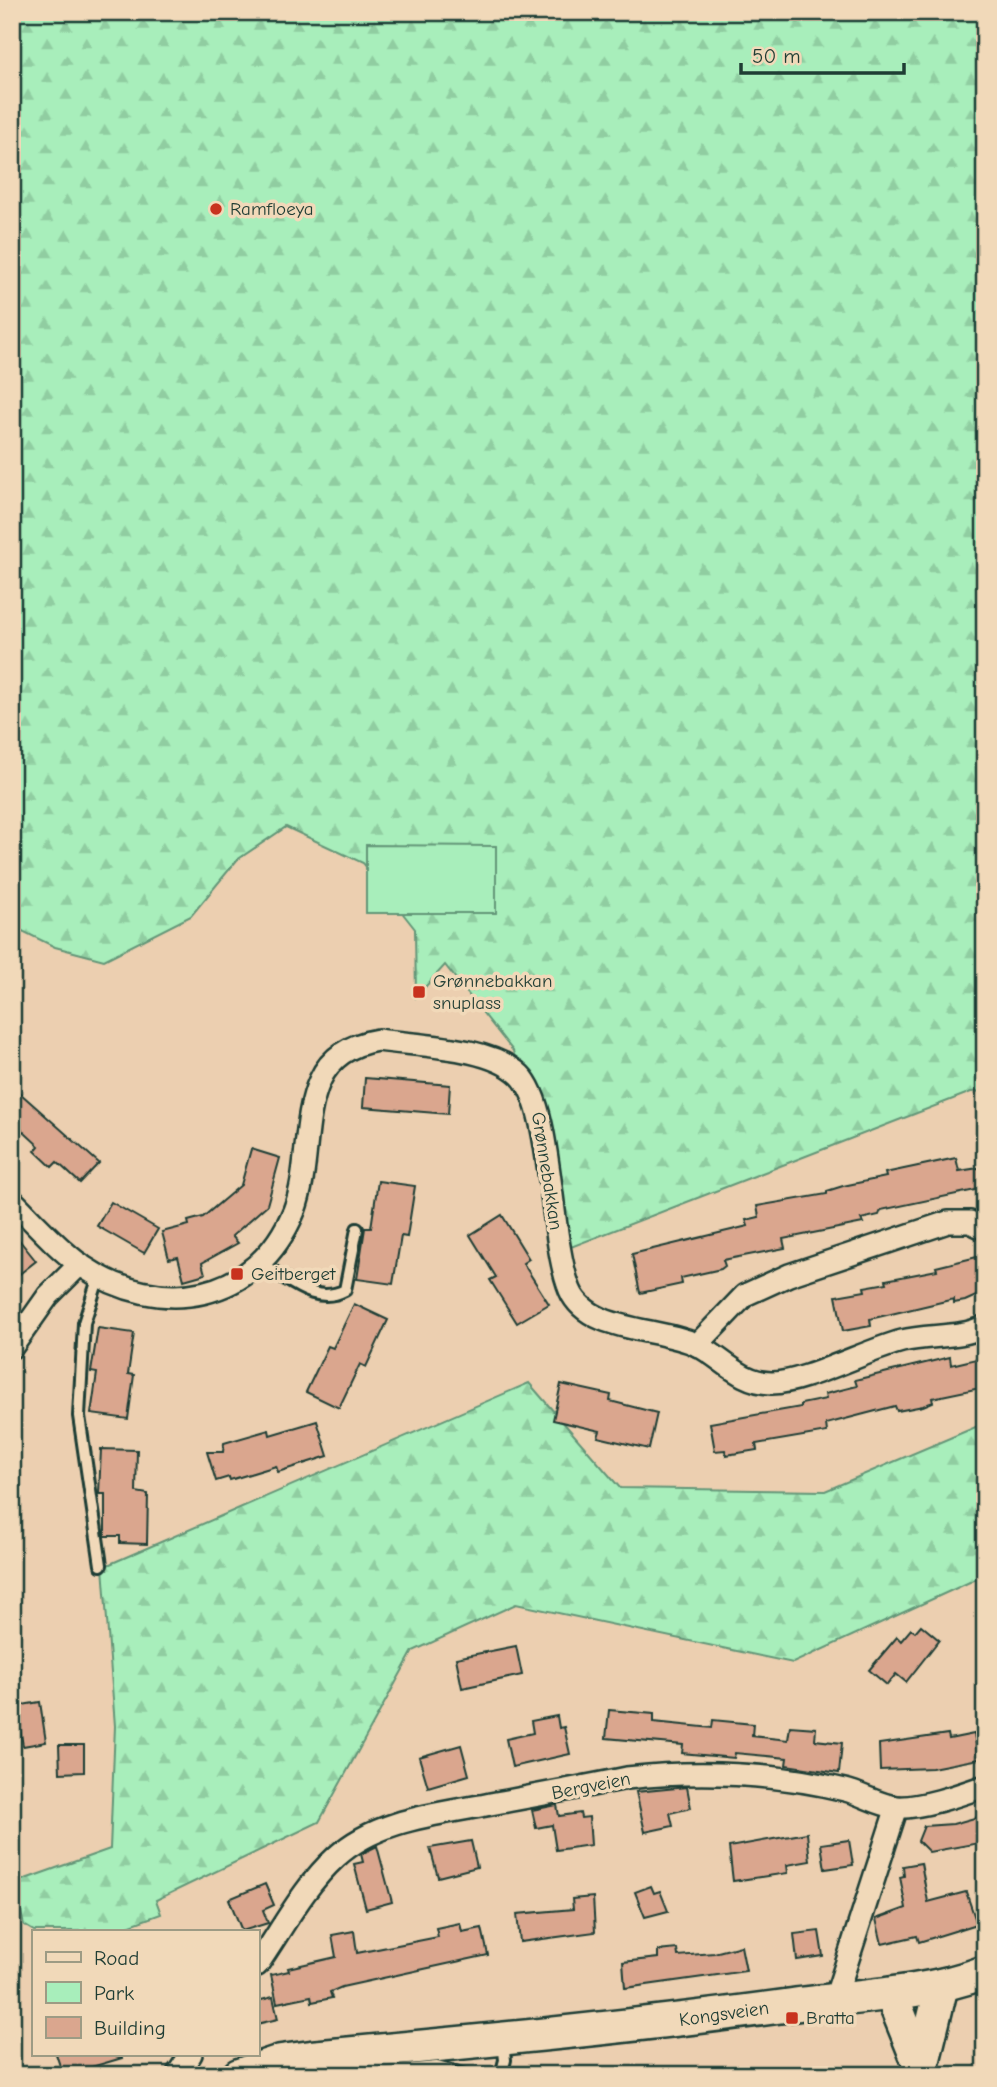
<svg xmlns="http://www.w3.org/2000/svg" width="997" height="2087" viewBox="0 0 997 2087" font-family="'Comic Neue',sans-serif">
	<defs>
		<pattern id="forest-firs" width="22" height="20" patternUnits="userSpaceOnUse" patternTransform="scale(1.75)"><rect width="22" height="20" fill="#a8eebb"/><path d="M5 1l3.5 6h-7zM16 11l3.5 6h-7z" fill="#90cda1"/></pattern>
	</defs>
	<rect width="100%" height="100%" fill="#eccfb0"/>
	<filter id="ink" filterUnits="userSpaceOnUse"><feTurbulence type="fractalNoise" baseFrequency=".0143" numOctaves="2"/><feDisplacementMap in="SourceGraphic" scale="14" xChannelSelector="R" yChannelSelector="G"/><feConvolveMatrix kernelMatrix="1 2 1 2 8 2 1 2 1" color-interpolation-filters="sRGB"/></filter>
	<g filter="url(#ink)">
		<!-- forest -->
		<g fill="url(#forest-firs)" stroke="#649678" stroke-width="2">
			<path d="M12 12H985V1091L971 1092 571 1247 513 1051 445 965 416 997 415 929 363 863 286 827 237 860 191 916 104 960 55 947 12 926Z"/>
			<path d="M529 1383 620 1488 825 1491 985 1423V1575L793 1663 516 1604 413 1651 319 1822 156 1900 161 1914 114 1931H34L24 1925 14 1883 110 1849 115 1726 103 1567Z"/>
		</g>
		<!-- park -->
		<path fill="#a8eebb" stroke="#649678" stroke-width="2" d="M366 845 496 846V913H366Z"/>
		<!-- building -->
		<g fill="#daa68e" stroke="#1f3d34" stroke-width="2">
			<path d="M365 1078 450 1085 448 1114 363 1107Z"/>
			<path d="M12 1086 99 1163 80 1183 57 1162 52 1167 35 1151 39 1146 12 1121Z"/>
			<path d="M251 1149 280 1158 267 1205 232 1236 238 1243 202 1263 205 1274 184 1280 178 1257 169 1259 162 1232 189 1225 188 1221 203 1217 241 1185Z"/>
			<path d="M956 1158 959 1171 985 1167V1188L881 1210 879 1215 861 1219 863 1223 783 1239 785 1248 723 1260 725 1266 721 1269 681 1278 682 1284 640 1293 632 1254 748 1226 746 1220 759 1217 757 1206 827 1194V1191L843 1186 886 1177 885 1173Z"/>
			<path d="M378 1181 415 1186 407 1237 401 1236 393 1284 357 1279 365 1228H371Z"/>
			<path d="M111 1202 158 1229 144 1253 97 1226Z"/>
			<path d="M502 1215 529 1259 523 1263 549 1304 517 1323 490 1280 496 1277 470 1235Z"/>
			<path d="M12 1231 36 1261 12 1280Z"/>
			<path d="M985 1255V1292L965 1301 954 1303V1299L870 1319 871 1326 843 1331 836 1296 865 1291 864 1287 887 1283 886 1280 937 1270 936 1267Z"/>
			<path d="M354 1304 388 1320 366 1367 360 1364 339 1408 306 1392 328 1346 333 1348Z"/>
			<path d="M98 1328 134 1333 128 1374 134 1375 128 1419 91 1414 97 1373 91 1372Z"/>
			<path d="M950 1357 951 1365 985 1357V1387L932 1398 933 1402 923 1406 897 1411 895 1406 826 1424 827 1432 756 1444 757 1450 726 1455 725 1450 715 1451 710 1423 801 1407V1404L826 1399 825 1394 857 1386 855 1380Z"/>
			<path d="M561 1384 611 1395 610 1401 657 1413 649 1449 598 1437 600 1431 553 1420Z"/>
			<path d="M317 1421 328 1456 278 1472 276 1466 230 1480 229 1477 216 1481 207 1452H223L224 1443 269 1430 270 1435Z"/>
			<path d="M101 1449 137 1450 136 1492 148 1494 147 1544 120 1543V1536H105V1494H99Z"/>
			<path d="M921 1625 939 1640 906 1682 896 1674 887 1685 869 1670 897 1637 901 1641 911 1629 915 1632Z"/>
			<path d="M516 1646 522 1675 462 1688 456 1658Z"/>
			<path d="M40 1702 46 1742 23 1746 16 1706Z"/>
			<path d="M609 1710 654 1714V1722L712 1728 713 1720 753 1724 752 1736 788 1740 790 1726 816 1728 815 1740 842 1743 839 1773 786 1765 787 1758 735 1753 734 1758 682 1753 683 1745 606 1738Z"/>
			<path d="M557 1716 559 1728 564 1727 570 1754 512 1767 506 1739 533 1733 531 1721Z"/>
			<path d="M948 1734 949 1739 974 1734 979 1759 932 1768 880 1770 879 1744Z"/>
			<path d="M59 1745H84V1772L60 1773Z"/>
			<path d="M461 1745 469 1775 428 1787 419 1757Z"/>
			<path d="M687 1787 691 1808 670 1813 673 1826 645 1832 636 1792Z"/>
			<path d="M557 1805 559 1816 580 1813 581 1818 589 1817 591 1845 556 1850 552 1825 536 1828 532 1810Z"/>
			<path d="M985 1815V1842L929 1852 918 1841 924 1826 953 1824Z"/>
			<path d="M807 1833 810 1861 787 1865 788 1873 733 1881 729 1847Z"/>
			<path d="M849 1840 853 1865 825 1869 821 1844Z"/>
			<path d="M471 1841 477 1867 438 1877 430 1848Z"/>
			<path d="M377 1846 392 1902 366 1909 354 1864 363 1862 361 1854Z"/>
			<path d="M921 1863 928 1902 966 1892 977 1924 919 1942 917 1936 882 1944 876 1919 906 1908 900 1877 904 1876 903 1866Z"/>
			<path d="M265 1884 274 1905 263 1910 268 1923 242 1931 229 1899Z"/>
			<path d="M651 1886 654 1893 660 1891 668 1911 645 1917 635 1892Z"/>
			<path d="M593 1897 595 1932 520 1942 517 1914 573 1909 572 1899Z"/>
			<path d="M460 1923 462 1932 482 1928 488 1955 342 1987 330 1992 332 1998 312 2002 311 1996 277 2003 271 1975 289 1971 288 1968 336 1957 332 1935 354 1931 357 1953 438 1937 436 1928Z"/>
			<path d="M819 1931 823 1956 797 1960 794 1934Z"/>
			<path d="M741 1946 746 1971 625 1988 623 1962 658 1958V1951L677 1949 678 1956 714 1953Z"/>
			<path d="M273 1997 278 2019 257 2024V2001Z"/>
			<path d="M56 2054H121L122 2058 68 2074 67 2071 62 2072Z"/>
		</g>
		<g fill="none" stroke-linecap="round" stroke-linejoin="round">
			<defs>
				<g id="lane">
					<path d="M260 1264C287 1276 313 1307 345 1290L357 1229"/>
					<path d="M99 1276 84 1323 79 1416 101 1565"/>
					<path d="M350 2075 437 2067 466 2075"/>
					<path d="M501 2075 505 2060 503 2042"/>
				</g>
				<g id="street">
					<path d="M12 1200C34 1222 57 1248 82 1266 161 1319 257 1302 294 1211 310 1169 302 1120 320 1080 331 1056 353 1044 378 1040 419 1046 490 1046 520 1075 553 1107 549 1239 570 1290 588 1333 660 1327 697 1345 723 1358 739 1382 771 1383 802 1384 867 1350 902 1341 929 1334 960 1339 985 1326"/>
					<path d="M697 1345 745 1295 789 1275 948 1222H970L985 1229"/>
					<path d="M12 1347 48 1296 80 1264"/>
					<path d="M257 1965C282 1929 304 1886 336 1857 378 1818 442 1814 496 1803 539 1795 583 1787 627 1778 697 1770 776 1773 845 1790 862 1794 879 1805 896 1807 920 1809 962 1794 985 1786"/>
					<path d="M835 1999 897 1807"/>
					<path d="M177 2075 191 2054"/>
				</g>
				<g id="secondary">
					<path d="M891 1994 921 2068"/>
					<path d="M239 2075 281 2061 311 2057C472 2042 632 2027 792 2005 856 1996 923 1995 985 1972"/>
					<path d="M920 2075 942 1985"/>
				</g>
			</defs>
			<!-- lane casing -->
			<use href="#lane" stroke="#1f3d34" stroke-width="16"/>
			<!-- street casing -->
			<use href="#street" stroke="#1f3d34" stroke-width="26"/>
			<!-- secondary casing -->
			<use href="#secondary" stroke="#1f3d34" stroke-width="37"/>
			<!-- lane -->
			<use href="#lane" stroke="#f1d9b9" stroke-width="10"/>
			<!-- street -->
			<use href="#street" stroke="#f1d9b9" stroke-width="21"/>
			<!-- secondary -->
			<use href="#secondary" stroke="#f1d9b9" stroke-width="32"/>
		</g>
	</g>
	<!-- markers -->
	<g fill="#c8321e" stroke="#f1d9b9" stroke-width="2.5">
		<circle cx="216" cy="209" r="7"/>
		<rect x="412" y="985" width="14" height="14" rx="3.5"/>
		<rect x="230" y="1267" width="14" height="14" rx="3.5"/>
		<rect x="785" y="2011" width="14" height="14" rx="3.5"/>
	</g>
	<g text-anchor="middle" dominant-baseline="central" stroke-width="7" stroke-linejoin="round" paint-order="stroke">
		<!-- poi labels -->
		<g font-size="19" fill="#1f3d34" stroke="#f1d9b9" text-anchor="start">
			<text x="230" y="209">Ramfloeya</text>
			<text x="433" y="981">Grønnebakkan<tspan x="433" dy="22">snuplass</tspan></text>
			<text x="251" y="1274">Geitberget</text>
			<text x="806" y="2018">Bratta</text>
		</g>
		<!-- street labels -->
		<g font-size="19" fill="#1f3d34" stroke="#f1d9b9">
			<text transform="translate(547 1171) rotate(81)">Grønnebakkan</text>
			<text transform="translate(591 1786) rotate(-11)">Bergveien</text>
			<text transform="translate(724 2014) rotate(-8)">Kongsveien</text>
		</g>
	</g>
	<!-- margin -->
	<rect width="997" height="2087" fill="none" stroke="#f1d9b9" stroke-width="42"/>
	<rect x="21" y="21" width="955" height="2045" fill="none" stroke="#1f3d34" stroke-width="2.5" filter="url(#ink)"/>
	<!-- legend -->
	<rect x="32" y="1930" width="228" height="126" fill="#f1d9b9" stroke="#9d9b84" stroke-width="2"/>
	<rect x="46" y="1952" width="35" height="10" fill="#f1d9b9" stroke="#9d9b84" stroke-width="2"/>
	<text x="94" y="1965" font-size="21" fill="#1f3d34">Road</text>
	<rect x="46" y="1982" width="35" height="21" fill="#a8eebb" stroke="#9d9b84" stroke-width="2"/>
	<text x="94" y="2000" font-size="21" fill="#1f3d34">Park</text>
	<rect x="46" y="2017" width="35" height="21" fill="#daa68e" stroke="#9d9b84" stroke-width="2"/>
	<text x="94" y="2035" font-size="21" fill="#1f3d34">Building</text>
	<!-- scale -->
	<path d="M741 63v10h163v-10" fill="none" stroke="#1f3d34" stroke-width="3.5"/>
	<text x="752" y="63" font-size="21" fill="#1f3d34" stroke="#f1d9b9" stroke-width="5" paint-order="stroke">50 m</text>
</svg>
